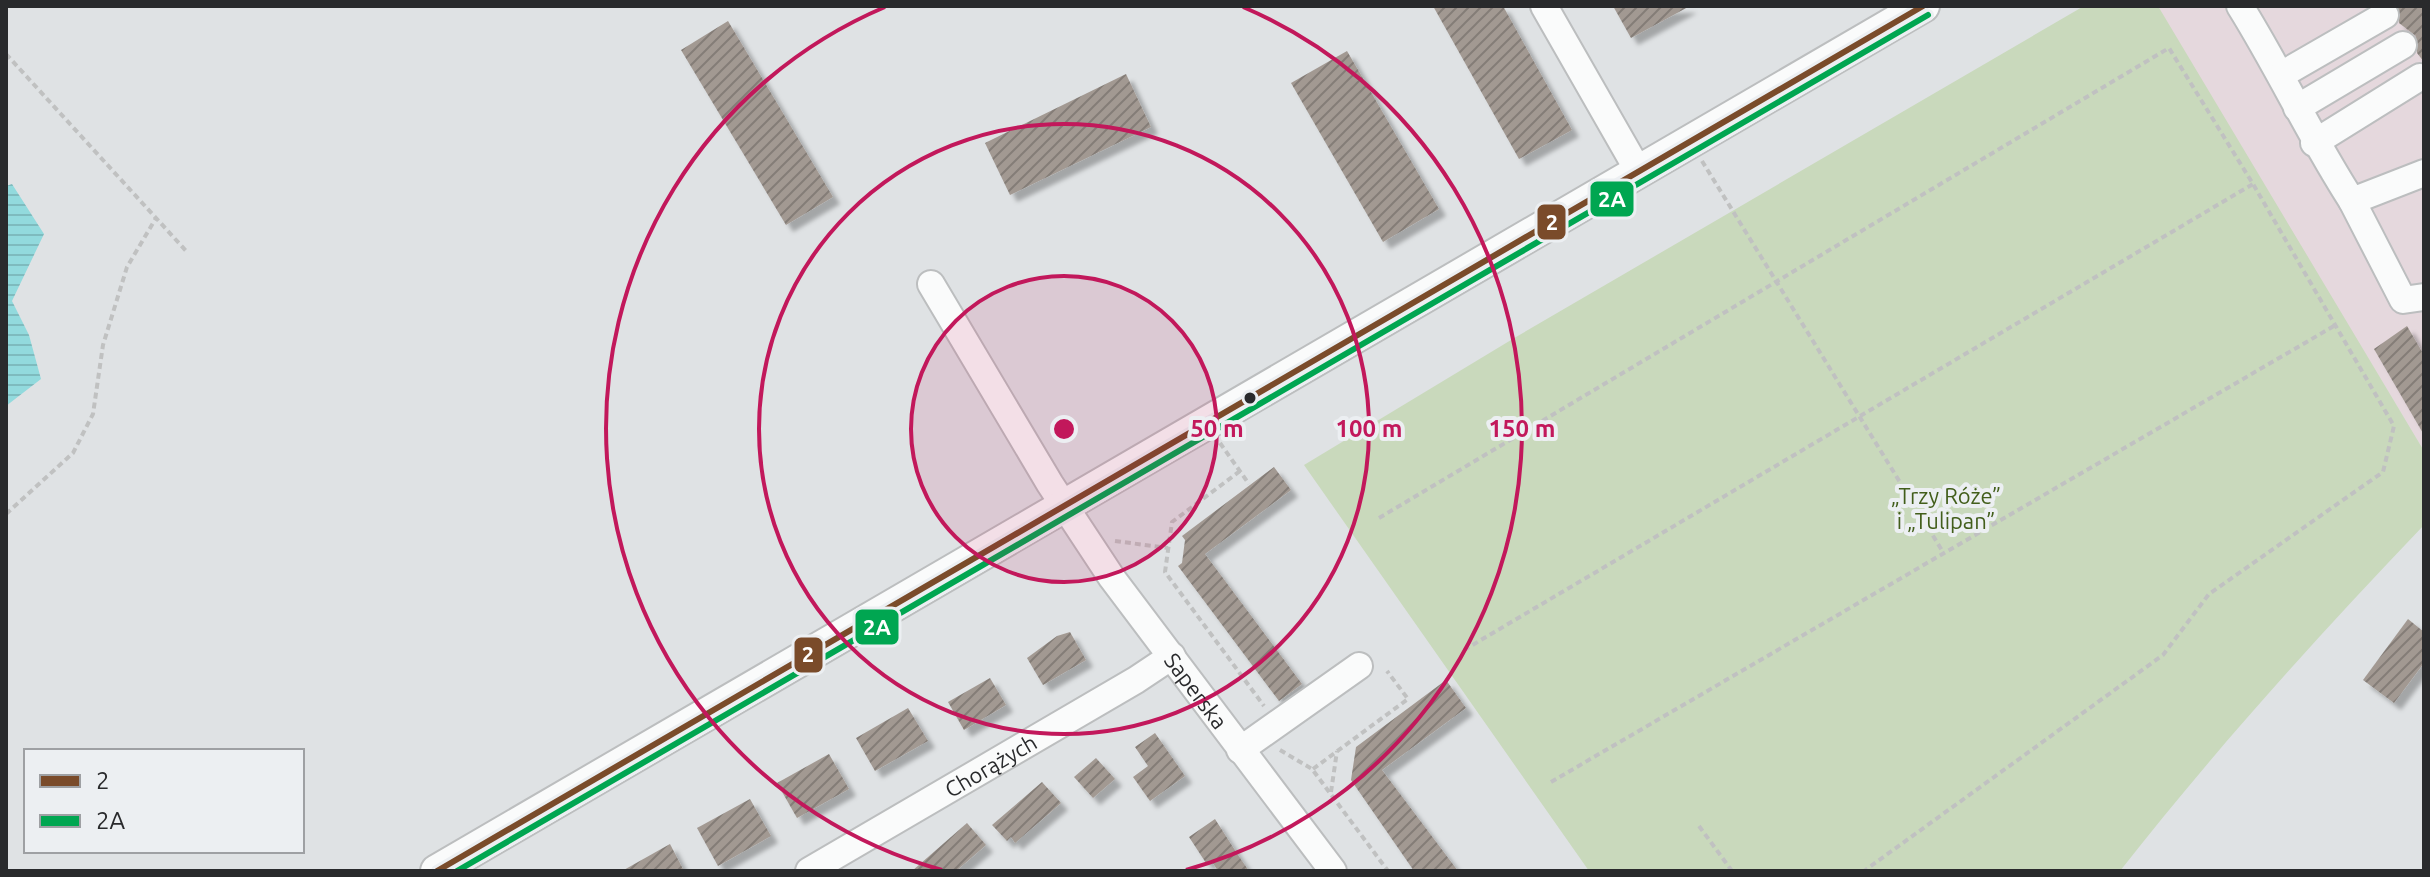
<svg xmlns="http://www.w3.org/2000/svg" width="2430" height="877" viewBox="0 0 2430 877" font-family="Ubuntu,sans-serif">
	<defs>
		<pattern id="water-rules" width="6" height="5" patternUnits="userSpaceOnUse" patternTransform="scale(2)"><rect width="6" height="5" fill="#92dadd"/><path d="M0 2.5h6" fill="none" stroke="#7ebbbe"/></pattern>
		<pattern id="building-hatch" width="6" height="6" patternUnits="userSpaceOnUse" patternTransform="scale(2)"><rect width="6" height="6" fill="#a29992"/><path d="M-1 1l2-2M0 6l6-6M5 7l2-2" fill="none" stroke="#847d77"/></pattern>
		<filter id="shadow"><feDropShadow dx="7" dy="7" stdDeviation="2" flood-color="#0004"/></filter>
	</defs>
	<rect width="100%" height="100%" fill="#dfe2e4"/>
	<!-- industrial -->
	<path fill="#e5d8dd" d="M2155 6H2424V451Z"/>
	<!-- green -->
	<path fill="#c9d9bc" d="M2084 6H2158L2424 451V525C2317 637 2215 750 2120 871H1589L1304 465 1516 337Z"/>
	<!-- water -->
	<path fill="url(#water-rules)" d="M12 184 44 234 12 301 29 335 41 379 6 406V186Z"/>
	<!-- building -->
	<g fill="url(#building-hatch)" filter="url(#shadow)">
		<path d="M1433 6H1503L1572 130 1519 159Z"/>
		<path d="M1613 6H1690L1631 38Z"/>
		<path d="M2398 6H2424V62L2417 53 2416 36 2399 23Z"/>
		<path d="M728 21 833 197 786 225 681 50Z"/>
		<path d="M1347 51 1439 209 1383 242 1291 83Z"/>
		<path d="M1126 74 1151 127 1010 195 985 143Z"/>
		<path d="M2407 326 2424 355V435L2374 349Z"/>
		<path d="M1274 467 1291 490 1205 554 1302 684 1279 701 1178 566 1182 563 1185 540 1182 536Z"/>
		<path d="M2408 619 2424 632V663L2394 703 2363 680Z"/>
		<path d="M1070 632 1086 660 1043 685 1027 658 1057 636Z"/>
		<path d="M990 678 1006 705 964 730 948 702Z"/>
		<path d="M1446 680 1466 708 1382 770 1458 871H1414L1351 780 1356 747Z"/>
		<path d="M908 708 928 741 875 771 856 738Z"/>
		<path d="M1155 733 1185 776 1150 801 1133 777 1148 766 1135 747Z"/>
		<path d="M829 754 849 789 797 818 777 783Z"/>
		<path d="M1096 758 1115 779 1093 798 1074 777Z"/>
		<path d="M1042 782 1061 803 1015 843 1011 837 1007 841 992 825Z"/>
		<path d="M750 799 771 836 718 866 697 828Z"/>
		<path d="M1215 819 1238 855 1249 871H1218L1211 860 1206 863 1189 837Z"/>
		<path d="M967 823 986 845 956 871H912Z"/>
		<path d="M670 844 684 871H622Z"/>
	</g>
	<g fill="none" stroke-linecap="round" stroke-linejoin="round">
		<defs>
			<g id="minor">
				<path d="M1544 6 1639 172"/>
				<path d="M2240 6C2280 70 2311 138 2352 201L2424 173"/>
				<path d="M2281 75 2385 15"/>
				<path d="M2297 108 2403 45"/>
				<path d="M2314 143 2420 77"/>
				<path d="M2352 201 2403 300 2424 297"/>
				<path id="s1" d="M931 284 1050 484 1112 578 1333 871"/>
				<path d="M1240 750 1359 666"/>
				<path id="s2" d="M809 871 1136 680 1172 656"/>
			</g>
			<path id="major" d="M437 871 1923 6"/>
		</defs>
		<!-- minor casing -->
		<use href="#minor" stroke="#bcbebf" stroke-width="30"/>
		<!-- major casing -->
		<use href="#major" stroke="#bcbebf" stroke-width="36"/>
		<!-- path -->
		<g stroke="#c0c1c1" stroke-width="4" stroke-dasharray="6 4" stroke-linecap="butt">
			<path d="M6 54 188 253"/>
			<path d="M1702 161 1943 552"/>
			<path d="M1220 443 1249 484"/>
			<path d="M1240 471 1172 522 1165 572 1264 706"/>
			<path d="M6 514 73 453 93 414 103 345 127 267 156 218"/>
			<path d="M1379 518 2169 48 2253 184 2394 426 2383 472 2209 594 2163 655 1864 871"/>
			<path d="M1115 541 1168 548"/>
			<path d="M1464 650 2253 184"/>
			<path d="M1280 750 1312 769 1388 871"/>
			<path d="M1313 769 1408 699 1387 671"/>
			<path d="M1551 782 2334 326"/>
			<path d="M1331 792 1337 751"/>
			<path d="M1699 826 1732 871"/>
		</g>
		<!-- minor -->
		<use href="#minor" stroke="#fafbfb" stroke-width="26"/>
		<!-- major -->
		<use href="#major" stroke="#fafbfb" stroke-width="32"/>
		<defs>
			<path id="bus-1" d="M437 871 1923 6"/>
			<path id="bus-2" d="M457 871 1928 15"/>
		</defs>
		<!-- bus-1 casing -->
		<use href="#bus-1" stroke="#eceff2" stroke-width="12"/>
		<!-- bus-2 casing -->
		<use href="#bus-2" stroke="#eceff2" stroke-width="12"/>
		<!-- bus-1 -->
		<use href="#bus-1" stroke="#7a4b2a" stroke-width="6"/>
		<!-- bus-2 -->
		<use href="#bus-2" stroke="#00a651" stroke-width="6"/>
	</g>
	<!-- distance rings -->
	<circle cx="1064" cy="429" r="153" fill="#c2185b" fill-opacity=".12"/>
	<g fill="none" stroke="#c2185b" stroke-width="4">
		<circle cx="1064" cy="429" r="153"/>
		<circle cx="1064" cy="429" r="305"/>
		<path d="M942 870A458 458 0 0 1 885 7M1243 7A458 458 0 0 1 1186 870"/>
	</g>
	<!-- markers -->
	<circle fill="#292a2c" stroke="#eceff2" stroke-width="3" cx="1250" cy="398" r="7"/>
	<g text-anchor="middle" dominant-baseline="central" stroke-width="8" stroke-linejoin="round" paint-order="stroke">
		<!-- park labels -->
		<g font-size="22" fill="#425e1b" stroke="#eceff2">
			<text x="1946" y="495">„Trzy Róże”<tspan x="1946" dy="25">i „Tulipan”</tspan></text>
		</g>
		<!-- street labels -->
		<g font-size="22" fill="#292a2c" stroke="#eceff2">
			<text stroke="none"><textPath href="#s1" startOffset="486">Saperska</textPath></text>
			<text stroke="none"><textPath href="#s2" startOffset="210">Chorążych</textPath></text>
		</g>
	</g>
	<circle cx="1064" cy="429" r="12" fill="#c2185b" stroke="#eceff2" stroke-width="4"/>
	<g font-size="24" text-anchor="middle" font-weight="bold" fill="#c2185b" stroke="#eceff2" stroke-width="8" stroke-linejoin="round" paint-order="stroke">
		<text x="1217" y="437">50 m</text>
		<text x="1369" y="437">100 m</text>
		<text x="1522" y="437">150 m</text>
	</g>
	<g stroke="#eceff2" stroke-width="3">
		<rect x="1589" y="180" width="46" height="38" rx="8" fill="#00a651"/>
		<rect x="1536" y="203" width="31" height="38" rx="8" fill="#7a4b2a"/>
		<rect x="854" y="608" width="46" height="38" rx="8" fill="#00a651"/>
		<rect x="793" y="636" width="31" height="38" rx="8" fill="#7a4b2a"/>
	</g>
	<g font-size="22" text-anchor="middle" font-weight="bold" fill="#fff">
		<text x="1612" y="207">2A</text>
		<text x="1552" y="230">2</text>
		<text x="877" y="635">2A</text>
		<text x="808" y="662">2</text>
	</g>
	<!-- border -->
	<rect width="2430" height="877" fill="none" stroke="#292a2c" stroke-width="16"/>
	<!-- legend -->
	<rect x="24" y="749" width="280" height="104" fill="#eceff2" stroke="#9ea0a3" stroke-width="2"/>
	<rect x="40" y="775" width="40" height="12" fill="#7a4b2a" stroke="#9ea0a3" stroke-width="2"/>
	<text x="96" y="789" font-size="24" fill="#292a2c">2</text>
	<rect x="40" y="815" width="40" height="12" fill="#00a651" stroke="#9ea0a3" stroke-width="2"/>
	<text x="96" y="829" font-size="24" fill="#292a2c">2A</text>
</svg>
